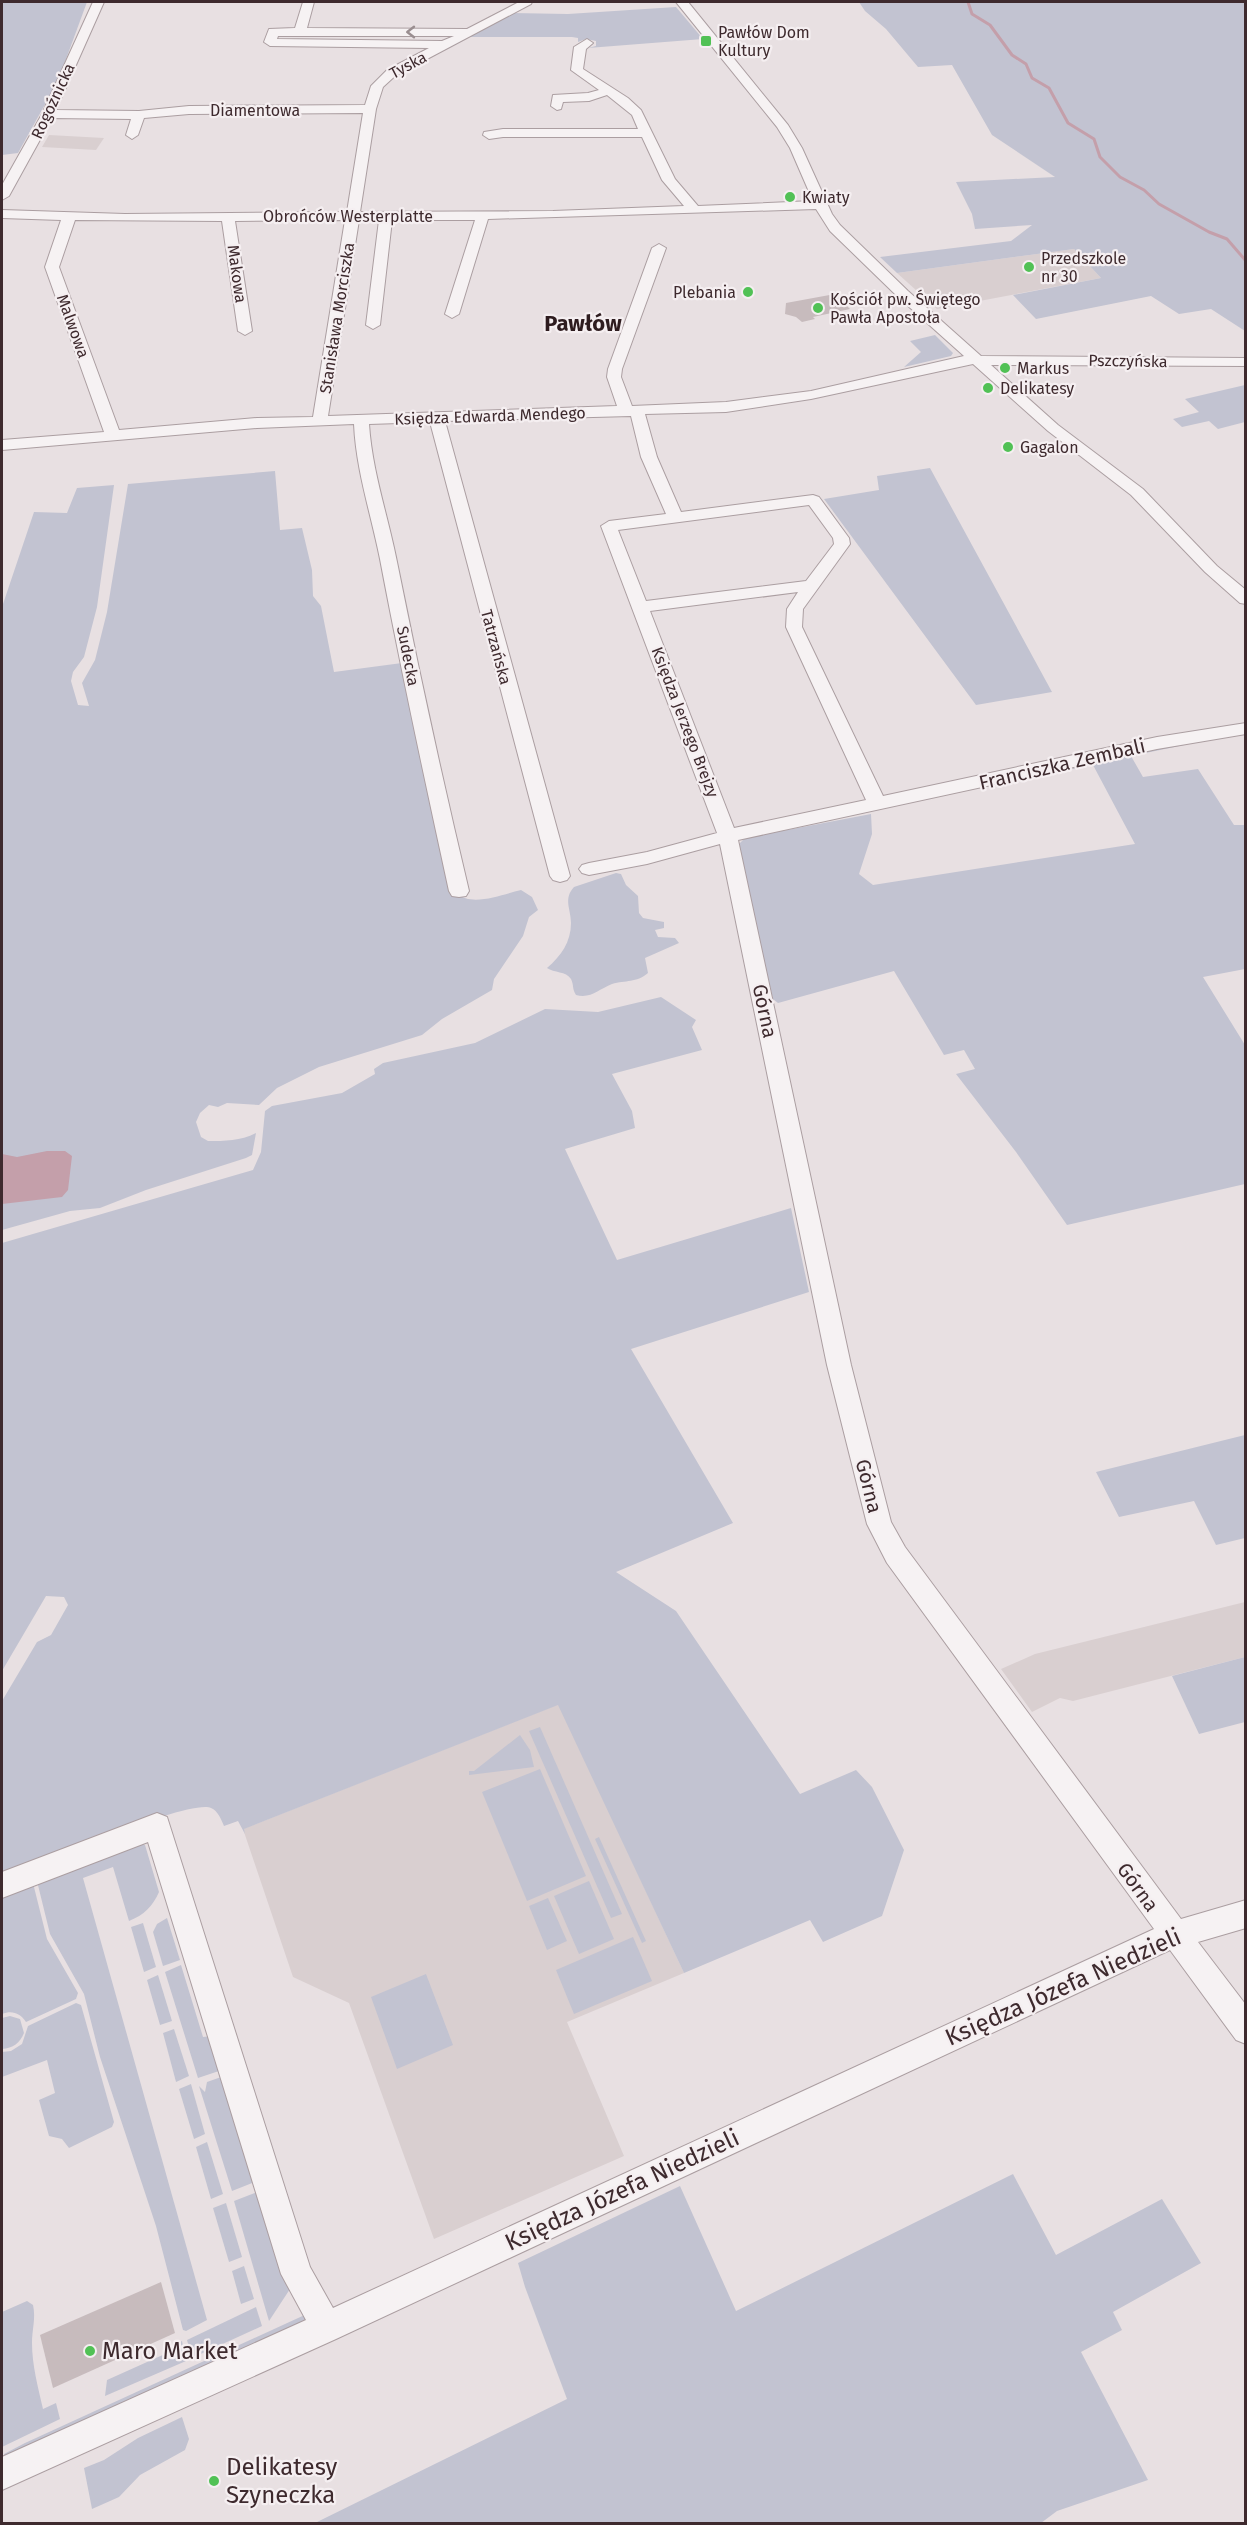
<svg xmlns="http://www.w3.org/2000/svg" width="1247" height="2525" viewBox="0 0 1247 2525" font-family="'Fira Sans',sans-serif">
	<rect width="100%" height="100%" fill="#e8e0e2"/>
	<!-- built -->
	<g fill="#d9cfd0">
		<path d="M49 135 104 138 96 150 42 147Z"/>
		<path d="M1074 249 1101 278 937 309 897 273Z"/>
		<path d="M1245 1602V1657L1073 1701 1060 1698 1032 1712 1001 1669 1035 1654Z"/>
		<path d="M559 1704 684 1973 567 2022 624 2156 434 2239 349 2003 293 1977 243 1829Z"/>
	</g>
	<!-- green -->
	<g fill="#c2c3d1">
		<path d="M2 2H87L58 81 18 153 2 155Z"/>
		<path d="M859 2H1245V331L1211 309 1179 314 1151 296 1036 319 1013 295 1101 278 1074 249 897 273 880 257 1011 241 1032 225 975 229 972 214 956 182 1055 177 992 135 952 65 918 67 886 29 865 11Z"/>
		<path d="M676 7 703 39 588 48 596 46V41L586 39 578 42V38L572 37H468L512 13 568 14Z"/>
		<path d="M935 335 953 353 951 356 904 367 921 352 910 341Z"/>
		<path d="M1245 385V422L1218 429 1209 421 1182 427 1173 419 1199 412 1185 399Z"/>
		<path d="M930 468 1052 692 976 705 824 499 879 490 877 476Z"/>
		<path d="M275 471 280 530 302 528 312 570 313 596 321 606 334 672 402 663 457 894C473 907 503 894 521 890L532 897 538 910 529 917 523 936 494 979 492 990 442 1019 422 1035 319 1067 277 1088 259 1105 227 1103 218 1107 209 1105 200 1113 196 1122 201 1137 208 1141C225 1141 240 1141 256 1133L252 1155 246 1158 146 1190 100 1208 70 1211 2 1230V607L34 512 67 513 77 488 114 485 97 607 84 657 73 672 71 681 78 705 89 706 82 683 95 660 107 612 128 484Z"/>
		<path d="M1182 743 1184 745 1131 756 1143 777 1198 769 1234 825H1245V969L1203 977 1245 1045V1184L1067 1225 1016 1152 956 1074 975 1069 964 1050 944 1055 894 971 778 1003 773 999 737 846 745 838 871 814 872 834 859 874 873 885 1135 844 1093 765 1073 769 1071 766Z"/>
		<path d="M616 873 621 874 626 885 638 896 639 913 643 918 664 922V928L655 930 658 937 675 938 679 943 645 958 648 973C636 983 626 980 612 984 599 989 591 999 576 995 572 989 574 985 571 979 566 971 554 973 547 968 561 956 571 942 571 923 571 909 563 899 574 887Z"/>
		<path d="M661 997 696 1020 692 1027 702 1050 612 1074 632 1111 635 1128 565 1149 617 1260 791 1208 809 1292 631 1349 733 1523 616 1572 676 1611 800 1794 856 1770 872 1787 904 1850 882 1916 823 1942 810 1920 684 1973 558 1705 244 1829 245 1834 238 1821 224 1826C221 1819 218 1811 211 1808 191 1798 31 1866 2 1878V1701L37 1642 51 1635 68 1605 64 1597 46 1596 2 1671V1243L253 1170 261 1152 265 1111 272 1106 342 1093 375 1074 374 1069 383 1063 475 1043 545 1009 598 1012Z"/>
		<path d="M1245 1435V1538L1216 1545 1194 1501 1119 1517 1096 1472Z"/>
		<path d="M1245 1657V1722L1199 1734 1172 1676Z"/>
		<path d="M540 1727 622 1914 611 1918 529 1731Z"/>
		<path d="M520 1735 530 1750 534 1767 469 1775V1771H474Z"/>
		<path d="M540 1769 586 1876 527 1901 482 1792Z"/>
		<path d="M599 1837 646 1941 642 1943 595 1839Z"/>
		<path d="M142 1844 145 1845 159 1892C153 1906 144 1915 129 1921L113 1867 83 1878 207 2320 186 2331 183 2330 156 2226 100 2057 84 1994 50 1934 36 1877Z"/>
		<path d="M32 1879 47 1939 78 1993 76 1999 26 2022C20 2013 12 2010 2 2014V1890Z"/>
		<path d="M589 1881 614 1939 579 1954 554 1896Z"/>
		<path d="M548 1898 567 1941 547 1950 529 1906Z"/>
		<path d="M167 1918 180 1960 163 1966 153 1932 157 1924Z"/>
		<path d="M143 1923 156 1967 144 1972 131 1927Z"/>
		<path d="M633 1937 652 1981 574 2014 556 1970Z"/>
		<path d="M181 1965 203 2037 212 2036 222 2070 198 2078 165 1972Z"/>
		<path d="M426 1974 453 2045 397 2069 371 1997Z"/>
		<path d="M158 1975 172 2021 160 2025 147 1980Z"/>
		<path d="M76 2003 81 2005 114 2122 112 2127 69 2148 62 2139 49 2136 39 2100 55 2093 47 2060 2 2077V2052L11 2051 22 2044 28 2026Z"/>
		<path d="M10 2016 20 2019 24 2033C20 2043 13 2048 2 2049V2018Z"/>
		<path d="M174 2029 189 2076 176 2082 163 2033Z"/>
		<path d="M224 2076 257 2181 232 2191 199 2086 205 2092 207 2082Z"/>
		<path d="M191 2084 205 2134 194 2139 179 2089Z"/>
		<path d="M207 2142 223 2194 211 2199 196 2147Z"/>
		<path d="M1013 2174 1056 2255 1162 2199 1201 2263 1113 2312 1122 2330 1081 2352 1148 2480 1057 2511 1041 2523H315L567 2399 525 2287 518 2263 680 2186 736 2311Z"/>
		<path d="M260 2191 292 2286 269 2321 234 2201Z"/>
		<path d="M226 2203 242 2257 229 2262 213 2208Z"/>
		<path d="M244 2266 254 2299 241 2304 232 2271Z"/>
		<path d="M27 2301 33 2305C36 2319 32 2329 32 2343 32 2365 38 2387 43 2409L56 2403 60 2419 2 2447V2312Z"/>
		<path d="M256 2307 262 2326 192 2358 187 2340Z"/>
		<path d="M309 2313 308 2320 5 2458 4 2454 25 2443Z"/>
		<path d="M182 2341 186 2361 105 2396 107 2380 176 2349 178 2343Z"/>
		<path d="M182 2417 189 2439 185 2450 140 2475 119 2497 92 2509 84 2468 104 2460 138 2438Z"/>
	</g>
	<!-- water -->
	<path fill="#c49faa" d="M47 1151H65L72 1156 68 1190 62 1197 2 1204V1154L17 1157Z"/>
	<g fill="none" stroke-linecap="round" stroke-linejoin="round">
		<!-- stream -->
		<path stroke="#c49faa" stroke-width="3" d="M968 2 972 14 990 25 1012 55 1026 64 1032 78 1049 88 1068 123 1094 139 1100 157 1120 177 1144 190 1159 204 1209 232 1227 239 1246 261"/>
	</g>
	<!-- building -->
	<g fill="#c7bbbd">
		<path d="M835 294 850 309 813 317 815 319 802 322 796 317 785 314 786 303Z"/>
		<path d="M161 2282 175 2333 53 2388 40 2335Z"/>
	</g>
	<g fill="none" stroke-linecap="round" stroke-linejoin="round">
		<defs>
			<path id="minor" d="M93 2H104L56 110 139 111 189 106 365 105 371 86 387 70 429 48 270 46 264 42 269 29 295 28 303 2H314L307 28 467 29 519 2H532L531 4 395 76 383 87 376 109 360 212 553 211 684 206 662 180 642 137H503L489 139 483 135 484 132 503 129H638L632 115 607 95 589 101 563 102 561 109 557 110 551 106 553 95 588 93 599 90 571 70 574 47 587 39 593 43 586 49 583 69 628 98 641 110 675 179 698 206 813 201 790 148 777 127 676 2H688L788 125 802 148 832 214 840 225 908 291 981 356 1246 358V366L991 365 1058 425 1143 489 1217 566 1246 590V604L1240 603 1205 572 1131 495 1048 431 973 364 811 399 726 412 645 414 657 457 681 512 813 495 819 497 849 538 850 544 803 609 802 627 883 796 1157 737 1246 723V734L1157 749 738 840 851 1365 891 1522 905 1547 1181 1919 1246 1900V1928L1198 1942 1246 2005V2044L1236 2040 1170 1950 336 2339 2 2490V2457L306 2320 281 2274 148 1842 2 1898V1872L157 1813 167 1817 310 2267 333 2308 1154 1929 887 1563 867 1524 827 1365 720 844 647 864 589 875 582 873 579 869 582 865 589 863 647 852 717 833 601 526 609 521 666 514 641 457 631 416 445 421 570 876 567 880 560 882 553 880 550 876 430 422 369 424C372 471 388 516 397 562 419 672 443 782 469 891L466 896 459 897 452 896 449 891C425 781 401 670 380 559 371 514 356 470 354 424L257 428 2 450V440L104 432 45 267 61 220 2 218V210L125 214 347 212 363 113 189 114 144 118 138 135 132 139 126 135 131 119 52 118 9 196 2 200V185L42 114ZM278 36H454L442 41 277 39ZM816 209 830 231 898 297 964 356 811 391 726 402 632 406 621 377 622 369 666 248 659 244 652 248 608 369 607 377 617 406 328 416 359 220H379L366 325 373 329 380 325 392 220H475L445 314 452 318 459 314 488 219ZM75 220 222 221 238 331 245 335 252 331 235 221 345 220 313 417 257 418 119 430 59 267ZM809 505 833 538 834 544 806 581 646 601 618 530ZM798 592 787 609 786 627 866 800 734 828 650 611Z"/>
		</defs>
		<!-- minor casing -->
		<use href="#minor" stroke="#ab9ea1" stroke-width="2"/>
		<!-- minor -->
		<use href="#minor" fill="#f6f2f3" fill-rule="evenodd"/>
	</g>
	<!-- one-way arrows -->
	<defs><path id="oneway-chevron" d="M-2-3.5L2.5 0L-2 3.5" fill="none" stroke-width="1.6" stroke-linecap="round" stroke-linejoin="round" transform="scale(1.5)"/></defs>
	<use stroke="#9a8e90" href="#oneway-chevron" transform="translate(411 32) rotate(-180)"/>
	<!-- markers -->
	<g fill="#51c155" stroke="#f5eff1" stroke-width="2">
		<rect x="700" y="35" width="12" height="12" rx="3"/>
		<circle cx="790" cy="197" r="6"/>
		<circle cx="1029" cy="267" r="6"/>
		<circle cx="748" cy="292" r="6"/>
		<circle cx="818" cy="308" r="6"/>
		<circle cx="1005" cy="368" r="6"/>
		<circle cx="988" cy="388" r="6"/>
		<circle cx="1008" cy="447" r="6"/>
		<circle cx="90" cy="2351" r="6"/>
		<circle cx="214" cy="2481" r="6"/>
	</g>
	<g text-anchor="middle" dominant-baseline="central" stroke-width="4.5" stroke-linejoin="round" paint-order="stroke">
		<!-- far-poi labels -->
		<g font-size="16" fill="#3e2a2e" stroke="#f5eff1" text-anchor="start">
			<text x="718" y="32">Pawłów Dom<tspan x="718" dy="18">Kultury</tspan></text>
			<text x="802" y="197">Kwiaty</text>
			<text x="1041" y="258">Przedszkole<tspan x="1041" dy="18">nr 30</tspan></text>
			<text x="736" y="292" text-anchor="end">Plebania</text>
			<text x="830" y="299">Kościół pw. Świętego<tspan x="830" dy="18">Pawła Apostoła</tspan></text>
			<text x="1017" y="368">Markus</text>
			<text x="1000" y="388">Delikatesy</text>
			<text x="1020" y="447">Gagalon</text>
		</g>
		<!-- far-street labels -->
		<g font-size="16" fill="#3e2a2e" stroke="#f5eff1">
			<text transform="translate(408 65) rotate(-28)">Tyska</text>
			<text transform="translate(53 101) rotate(-65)">Rogoźnicka</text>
			<text x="255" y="110">Diamentowa</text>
			<text x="348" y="216">Obrońców Westerplatte</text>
			<text transform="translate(237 274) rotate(82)">Makowa</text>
			<text transform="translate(337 318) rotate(-81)">Stanisława Morciszka</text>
			<text transform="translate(73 326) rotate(70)">Malwowa</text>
			<text transform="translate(1128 361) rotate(1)">Pszczyńska</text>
			<text transform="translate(490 416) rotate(-2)">Księdza Edwarda Mendego</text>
			<text transform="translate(496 647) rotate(75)">Tatrzańska</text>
			<text transform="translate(408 656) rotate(79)">Sudecka</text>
			<text transform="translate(685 722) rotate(69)">Księdza Jerzego Brejzy</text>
		</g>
		<!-- street labels -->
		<g font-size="20" fill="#3e2a2e" stroke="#f5eff1">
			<text transform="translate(1062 764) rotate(-13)">Franciszka Zembali</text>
			<text transform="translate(765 1011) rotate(78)">Górna</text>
			<text transform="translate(869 1486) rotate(76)">Górna</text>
			<text transform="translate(1138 1887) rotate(54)">Górna</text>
		</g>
		<!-- far-district labels -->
		<g font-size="22" font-weight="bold" fill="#2e1c1f" stroke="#f5eff1">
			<text x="583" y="323">Pawłów</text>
		</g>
		<!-- near-street labels -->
		<g font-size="24" fill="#3e2a2e" stroke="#f5eff1">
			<text transform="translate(1063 1987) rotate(-24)">Księdza Józefa Niedzieli</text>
			<text transform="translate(622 2190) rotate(-25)">Księdza Józefa Niedzieli</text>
		</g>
		<!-- near-poi labels -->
		<g font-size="24" fill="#3e2a2e" stroke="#f5eff1" text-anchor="start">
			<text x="102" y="2351">Maro Market</text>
			<text x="226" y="2467">Delikatesy<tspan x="226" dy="28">Szyneczka</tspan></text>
		</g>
	</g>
	<!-- border -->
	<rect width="1247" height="2525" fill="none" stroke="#3e2a2e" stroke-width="6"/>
</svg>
